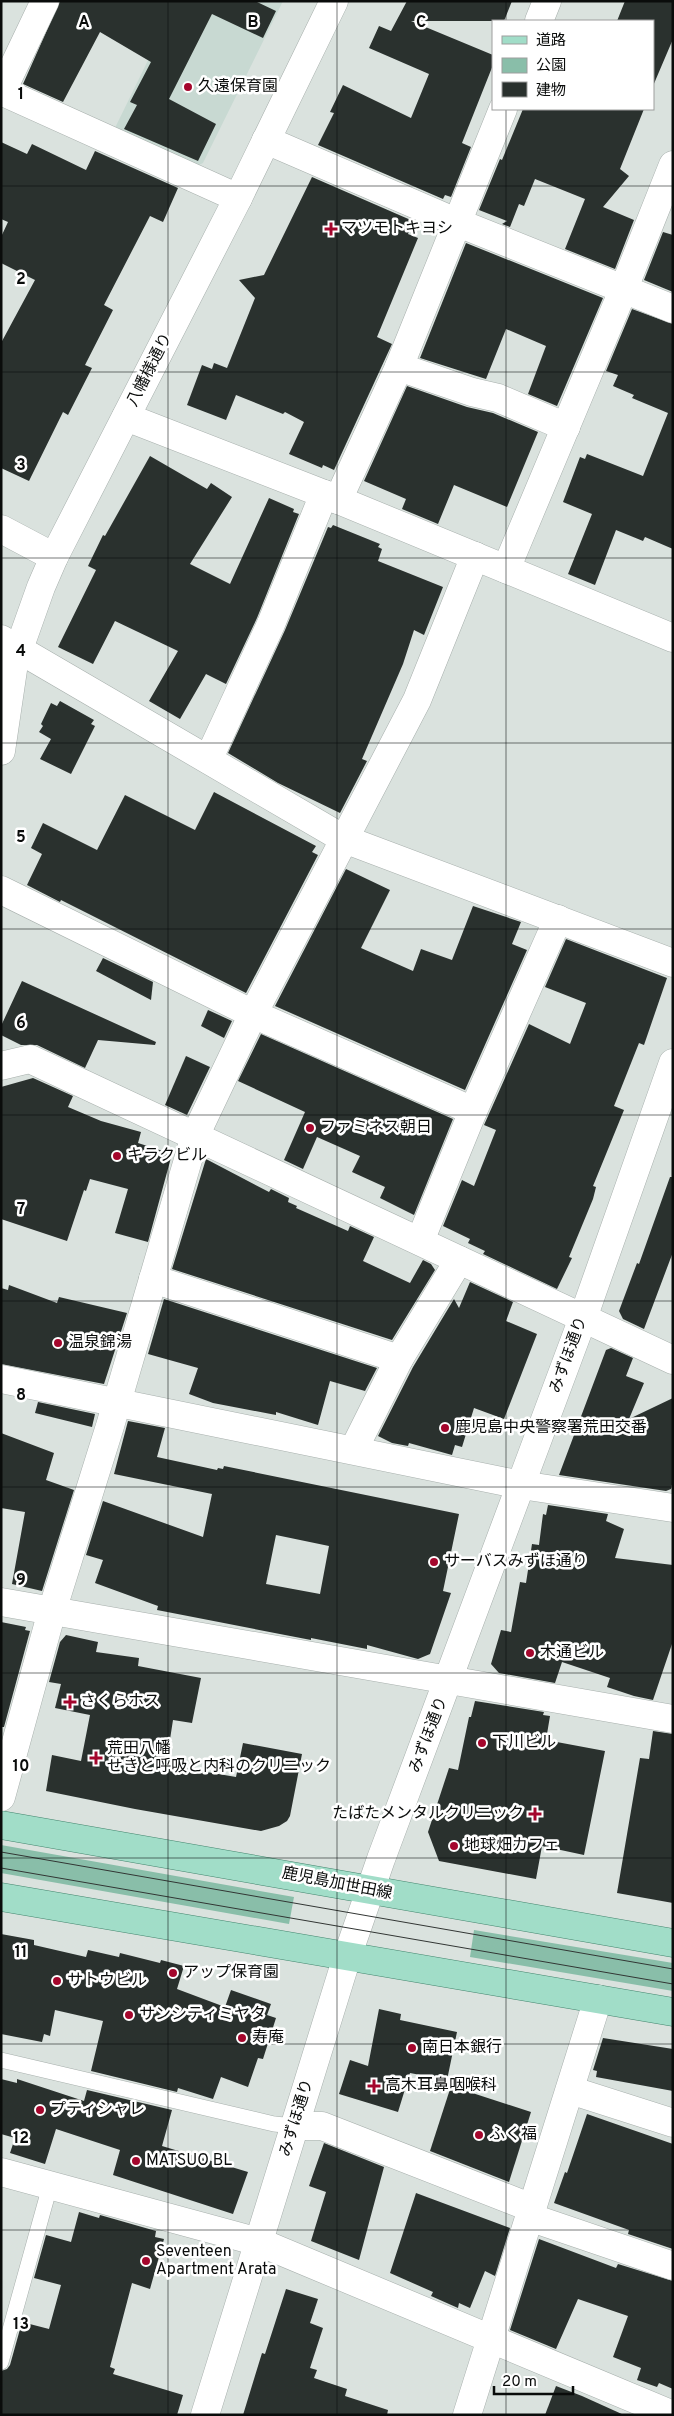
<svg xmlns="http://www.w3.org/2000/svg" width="674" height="2416" viewBox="0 0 674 2416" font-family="Overpass,'Noto Sans JP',sans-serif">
	<rect width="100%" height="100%" fill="#dae2de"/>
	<!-- built -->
	<path fill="#c8d9d2" d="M162 1H283L203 163 189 170 113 132 174 7Z"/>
	<!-- green -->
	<g fill="#89bea9">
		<path d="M1 1845 294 1897 289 1924 1 1873Z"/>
		<path d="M474 1930 673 1963V1991L470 1957Z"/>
	</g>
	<!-- building -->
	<g fill="#2a312e" fill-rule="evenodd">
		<path d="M60 1H255L276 11 263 38 212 14 169 99 216 124 198 161 124 129 137 105 130 102 151 62 100 32 63 102 23 84Z"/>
		<path d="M407 1H512L504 21H411L493 55V65L462 143 471 147 451 197 445 195 443 199 318 145 334 113 330 112 343 85 411 118 429 74 369 48 379 26 391 31Z"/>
		<path d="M625 1H673V39L653 86V21H617Z"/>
		<path d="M523 109H644L620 169 629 176 603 207 634 220 615 269 565 249 585 199 535 179 524 206 519 204 510 227 502 224 507 221 479 210 500 159 502 160Z"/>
		<path d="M1 142 27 154 32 144 86 170 95 151 178 188 163 222 150 216 104 305 113 310 85 365 92 368 68 415 63 412 29 481 1 468V343L35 280 1 263V237L8 222 1 219Z"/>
		<path d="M312 177 413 221 408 234 418 238 377 337 392 344 334 470 323 465 322 468 289 454 304 422 285 412 283 414 236 395 226 420 187 405 202 365 212 369 214 363 227 368 255 298 239 280 264 275Z"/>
		<path d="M663 232 673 235V292L644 280Z"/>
		<path d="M466 243 603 298 557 406 528 394 546 346 506 329 486 379 420 358Z"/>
		<path d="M632 309 673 324V549L645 537 643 541 616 530 595 585 568 574 592 514 563 502 580 457 585 459 587 454 643 476 668 413 632 398 634 395 613 386 618 375 606 371Z"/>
		<path d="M407 386 467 407 493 413 538 432 507 507 454 485 438 524 402 509 406 499 364 481Z"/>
		<path d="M150 456 207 489 211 483 232 497 190 564 230 584 269 498 294 509 293 512 299 514 257 618 226 684 206 674 180 719 149 701 178 651 115 621 93 664 58 647 96 570 88 566 103 535 105 536Z"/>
		<path d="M333 525 380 544 378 547 382 549 378 561 443 587 424 635 414 630 403 664 362 759 367 761 340 813 278 783 228 753 285 630 328 527 331 528Z"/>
		<path d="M60 701 94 720 91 724 95 726 71 774 40 759 51 739 39 732 43 726 41 724 51 703 57 706Z"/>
		<path d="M214 792 316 846 312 852 318 855 246 993 61 900 60 902 27 885 42 854 31 848 43 823 97 850 125 795 195 830Z"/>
		<path d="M346 869 390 890 361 948 413 971 421 949 452 960 473 906 521 922 512 944 527 950 465 1090 275 1006Z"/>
		<path d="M566 939 667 978 644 1045 639 1043 614 1106 624 1110 593 1186 596 1187 593 1199 569 1257 572 1258 557 1289 483 1254 485 1251 468 1243 470 1239 443 1226 462 1180 474 1186 496 1130 484 1125 529 1024 570 1044 586 1003 545 987Z"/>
		<path d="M103 958 153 982 151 1000 96 971Z"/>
		<path d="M22 981 156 1042 155 1045 98 1040 85 1068 37 1045H21L1 1035V1026Z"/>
		<path d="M208 1010 232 1021 224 1038 201 1026Z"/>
		<path d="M261 1034 453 1119 414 1215 380 1198 385 1187 352 1172 360 1156 317 1137 303 1169 284 1160 305 1112 238 1081Z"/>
		<path d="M186 1056 210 1067 187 1115 165 1105Z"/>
		<path d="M33 1078 73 1096 68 1107 101 1121 141 1132 138 1143 172 1154 148 1242 115 1233 128 1189 90 1179 86 1191 84 1190 67 1241 1 1219V1087Z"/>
		<path d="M206 1159 269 1192 271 1189 289 1198 288 1202 297 1206 296 1208 348 1231 350 1226 374 1237 363 1261 410 1283 423 1260 431 1264 435 1270 392 1340 172 1269Z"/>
		<path d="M670 1177H673V1252L644 1329 623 1319 619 1311 637 1263 639 1264Z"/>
		<path d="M470 1282 513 1302 506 1321 537 1334 504 1419 474 1408 462 1447 455 1445 452 1455 409 1443 408 1446 392 1443 378 1436 413 1367 454 1299 459 1308Z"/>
		<path d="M9 1285 57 1303 59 1297 127 1313 104 1384 1 1364V1288L8 1290Z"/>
		<path d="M164 1299 377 1368 365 1391 330 1381 318 1425 276 1412V1415L213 1403 189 1394 198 1368 148 1354Z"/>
		<path d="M611 1348 633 1358 626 1376 644 1383 629 1419 673 1398V1480L671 1489 666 1491 559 1475 606 1350Z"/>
		<path d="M38 1402 95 1414 92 1427 35 1413Z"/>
		<path d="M128 1421 165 1428 157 1457 217 1470 218 1468 223 1469 224 1466 459 1514 443 1591 451 1593 430 1654 418 1659 367 1645V1649L311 1638V1640L157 1610 158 1606 95 1583 103 1560 86 1555 103 1501 203 1537 212 1494 114 1474ZM276 1535 329 1546 320 1594 266 1584Z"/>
		<path d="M1 1433 54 1453 46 1480 74 1490 42 1591 12 1584 25 1512 1 1508Z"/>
		<path d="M548 1505 608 1514 606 1521 624 1529 615 1558 673 1565V1641L653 1700 634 1696 607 1687 610 1678 562 1662 555 1683 499 1673 491 1664 501 1630 511 1632 520 1582 526 1583 532 1544 539 1545 543 1514 546 1515Z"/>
		<path d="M1 1622 26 1627 25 1630 30 1631 4 1727H1Z"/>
		<path d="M66 1635 98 1642 96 1652 139 1658 138 1666 201 1678 192 1723 173 1720 166 1765 236 1777 243 1743 302 1754 290 1816 287 1821 279 1826 261 1831 135 1809 46 1791 52 1755 81 1761 90 1715 55 1708 61 1684 49 1682 60 1642Z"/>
		<path d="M475 1701 544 1712 543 1715 550 1716 546 1740 605 1751 584 1855 542 1846 536 1879 439 1861 428 1832 449 1768 458 1770 469 1717H471Z"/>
		<path d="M653 1731 673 1734V1903L617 1893 640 1758 649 1759Z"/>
		<path d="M1 1934 34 1940V1945L86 1957 88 1950 119 1957 120 1953 160 1963 161 1960 184 1966 177 1989 225 2007 231 1990 271 2004 267 2015 276 2018 263 2059 258 2058 248 2087 221 2077 213 2099 178 2088 177 2092 91 2071 103 2021 55 2010 50 2036 44 2034 42 2042 1 2034Z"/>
		<path d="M379 2009 401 2014 400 2020 457 2032 447 2080 410 2073 398 2112 339 2094 350 2060 368 2066Z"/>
		<path d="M603 2038 673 2049V2091L596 2077 597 2071 593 2070Z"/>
		<path d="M1 2079 17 2083V2079L84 2101 87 2090 172 2110 162 2146 248 2172 233 2214 113 2175 120 2150 56 2129 45 2164 10 2153 15 2138 1 2134Z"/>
		<path d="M451 2086 531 2112 509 2182 430 2151Z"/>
		<path d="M587 2114 673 2144V2249L628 2234 629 2230 554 2203 565 2172 567 2173Z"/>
		<path d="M324 2143 384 2167 359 2260 311 2241 326 2192 309 2186Z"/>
		<path d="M416 2193 510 2228 495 2276 485 2271 470 2308 459 2303 458 2308 431 2296 433 2292 390 2273Z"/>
		<path d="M79 2212 99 2218 100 2215 156 2231 155 2237 164 2239 150 2289 132 2283 110 2367 115 2369 113 2374 183 2395 177 2415H1V2371L7 2369 10 2365 22 2322 49 2329 61 2285 34 2278 46 2235 71 2242Z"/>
		<path d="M539 2239 616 2268 618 2264 673 2281V2389L659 2383 657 2387 637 2380 641 2368 613 2357 628 2316 578 2299 556 2349 510 2330Z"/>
		<path d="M286 2289 318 2299 310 2323 323 2328 310 2368 317 2370 314 2378 347 2389 345 2396 388 2410 387 2415H243L262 2353 265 2354Z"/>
		<path d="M556 2386 582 2396 624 2415H545Z"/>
	</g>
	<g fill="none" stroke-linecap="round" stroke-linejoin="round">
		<defs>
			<g id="service">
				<path d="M1 2060 274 2124 295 2126"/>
				<path d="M1 2362 50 2186"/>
			</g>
			<g id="minor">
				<path d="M539 21 547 1"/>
				<path d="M1 91 238 198"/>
				<path d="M1 93 45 1"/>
				<path d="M266 140 456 222 673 309"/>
				<path d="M399 367 472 392 498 398 566 427"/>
				<path d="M338 500 399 367 503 109"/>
				<path d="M506 569 624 288 673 165"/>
				<path d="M1 639 344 839 673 963"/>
				<path d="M209 758 271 624 324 494"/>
				<path d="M1 890 253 1014 473 1111"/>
				<path d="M1 1066 30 1059 673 1360"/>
				<path d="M420 1241 473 1111 558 919"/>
				<path d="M153 1279 399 1359"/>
				<path d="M1 1379 521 1485 673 1508"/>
				<path d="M354 1449 399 1359 459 1260"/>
				<path d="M1 1602 673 1719"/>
				<path d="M1 1797 52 1611 110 1426 195 1136 253 1014 417 700 475 556"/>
				<path d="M570 2090 673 2123"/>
				<path d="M295 2126H322L532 2208"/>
				<path d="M1 2172 259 2242 673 2415"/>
				<path d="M529 2217 673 2266"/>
				<path d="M467 2415 598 1999"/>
			</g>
			<g id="tertiary">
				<path d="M126 417 324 494 673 638"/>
				<path d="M1 529 54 557"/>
				<path d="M1 751 14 663 41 587 54 557 238 198 334 1"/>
				<path d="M205 2415 347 1957 381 1859 583 1318 673 1063"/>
			</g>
			<g id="primary">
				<path d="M1 1825 673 1943"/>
				<path d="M1 1897 673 2012"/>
			</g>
		</defs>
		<!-- service casing -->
		<use href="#service" stroke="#a7afac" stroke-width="16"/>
		<!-- minor casing -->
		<use href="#minor" stroke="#a7afac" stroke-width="29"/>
		<!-- tertiary casing -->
		<use href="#tertiary" stroke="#a7afac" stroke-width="29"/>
		<!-- primary casing -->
		<use href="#primary" stroke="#44856e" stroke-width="29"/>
		<!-- service -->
		<use href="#service" stroke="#fff" stroke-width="15"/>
		<!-- minor -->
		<use href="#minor" stroke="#fff" stroke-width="28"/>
		<!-- tertiary -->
		<use href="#tertiary" stroke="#fff" stroke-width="28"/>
		<!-- primary -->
		<use href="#primary" stroke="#a1ddc8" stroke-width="28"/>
		<!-- tram -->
		<g stroke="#323634" stroke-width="1">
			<path d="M1 1852 673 1969"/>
			<path d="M1 1868 673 1984"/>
		</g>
	</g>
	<!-- grid -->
	<path fill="none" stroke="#0a0c0b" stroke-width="1" stroke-opacity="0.55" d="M168 1V2415M337 1V2415M506 1V21M506 109V2415M1 186H673M1 372H673M1 558H673M1 743H673M1 929H673M1 1115H673M1 1301H673M1 1487H673M1 1673H673M1 1858H673M1 2044H673M1 2230H673"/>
	<!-- markers -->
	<g fill="#a4062c" stroke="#fff" stroke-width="2">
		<circle cx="188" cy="87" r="5"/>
		<path d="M328.5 221.5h5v5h5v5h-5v5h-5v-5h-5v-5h5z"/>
		<circle cx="310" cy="1128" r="5"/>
		<circle cx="117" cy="1156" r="5"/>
		<circle cx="58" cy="1343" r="5"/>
		<circle cx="445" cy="1428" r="5"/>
		<circle cx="434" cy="1562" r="5"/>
		<circle cx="530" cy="1653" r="5"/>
		<path d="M67.5 1694.5h5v5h5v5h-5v5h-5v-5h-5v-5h5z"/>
		<circle cx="482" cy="1743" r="5"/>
		<path d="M93.5 1750.5h5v5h5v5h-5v5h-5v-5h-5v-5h5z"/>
		<path d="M532.5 1806.5h5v5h5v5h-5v5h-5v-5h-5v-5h5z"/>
		<circle cx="454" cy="1846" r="5"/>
		<circle cx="173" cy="1973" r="5"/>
		<circle cx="57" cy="1981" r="5"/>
		<circle cx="129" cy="2015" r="5"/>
		<circle cx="242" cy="2038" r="5"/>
		<circle cx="412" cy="2048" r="5"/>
		<path d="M371.5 2078.5h5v5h5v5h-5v5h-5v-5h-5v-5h5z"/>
		<circle cx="40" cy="2110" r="5"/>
		<circle cx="479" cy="2135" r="5"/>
		<circle cx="136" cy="2161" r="5"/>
		<circle cx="146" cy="2261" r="5"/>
	</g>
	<g text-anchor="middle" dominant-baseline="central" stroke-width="5" stroke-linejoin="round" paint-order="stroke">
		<!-- poi labels -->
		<g font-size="16" fill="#0a0c0b" stroke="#fff" text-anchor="start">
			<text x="198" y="87">久遠保育園</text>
			<text x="341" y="229">マツモトキヨシ</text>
			<text x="320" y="1128">ファミネス朝日</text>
			<text x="127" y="1156">キラクビル</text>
			<text x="68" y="1343">温泉錦湯</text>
			<text x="455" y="1428">鹿児島中央警察署荒田交番</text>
			<text x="444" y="1562">サーバスみずほ通り</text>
			<text x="540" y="1653">木通ビル</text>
			<text x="80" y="1702">さくらホス</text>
			<text x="492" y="1743">下川ビル</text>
			<text x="107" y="1749">荒田八幡<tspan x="107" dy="18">せきと呼吸と内科のクリニック</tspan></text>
			<text x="524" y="1814" text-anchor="end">たばたメンタルクリニック</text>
			<text x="464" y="1846">地球畑カフェ</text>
			<text x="183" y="1973">アップ保育園</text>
			<text x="67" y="1981">サトウビル</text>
			<text x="139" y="2015">サンシティミヤタ</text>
			<text x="252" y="2038">寿庵</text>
			<text x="422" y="2048">南日本銀行</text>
			<text x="385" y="2086">高木耳鼻咽喉科</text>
			<text x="50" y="2110">プティシャレ</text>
			<text x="489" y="2135">ふく福</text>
			<text x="146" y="2161">MATSUO BL</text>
			<text x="156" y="2252">Seventeen<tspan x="156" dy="18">Apartment Arata</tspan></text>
		</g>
		<!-- street labels -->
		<g font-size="16" fill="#0a0c0b" stroke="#fff">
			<text transform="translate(150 370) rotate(-63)">八幡様通り</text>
			<text transform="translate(569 1355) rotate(-70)">みずほ通り</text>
			<text transform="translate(429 1735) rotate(-69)">みずほ通り</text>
			<text transform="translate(337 1884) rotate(11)">鹿児島加世田線</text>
			<text transform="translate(297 2118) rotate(-73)">みずほ通り</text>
		</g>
	</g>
	<g font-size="16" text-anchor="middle" font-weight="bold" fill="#0a0c0b" stroke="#fff" stroke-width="5" stroke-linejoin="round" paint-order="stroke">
		<text x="84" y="27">A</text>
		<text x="253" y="27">B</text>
		<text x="421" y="27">C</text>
		<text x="21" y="99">1</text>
		<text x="21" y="284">2</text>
		<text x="21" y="470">3</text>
		<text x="21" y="656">4</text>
		<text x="21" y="842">5</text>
		<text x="21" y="1028">6</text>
		<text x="21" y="1214">7</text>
		<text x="21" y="1400">8</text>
		<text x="21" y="1585">9</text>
		<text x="21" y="1771">10</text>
		<text x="21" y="1957">11</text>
		<text x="21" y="2143">12</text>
		<text x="21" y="2329">13</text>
	</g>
	<!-- border -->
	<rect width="674" height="2416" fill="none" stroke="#0a0c0b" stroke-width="5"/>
	<!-- legend -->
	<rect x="492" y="20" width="162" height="90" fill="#ffffff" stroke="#9d9e9d"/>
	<rect x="502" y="36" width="25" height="8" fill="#a1ddc8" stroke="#9d9e9d"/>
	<text x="536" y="45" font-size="15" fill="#0a0c0b">道路</text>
	<rect x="502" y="58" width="25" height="15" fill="#89bea9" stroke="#9d9e9d"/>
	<text x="536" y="70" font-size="15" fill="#0a0c0b">公園</text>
	<rect x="502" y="82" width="25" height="15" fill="#2a312e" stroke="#9d9e9d"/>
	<text x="536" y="95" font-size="15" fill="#0a0c0b">建物</text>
	<!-- scale -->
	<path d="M494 2386v8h79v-8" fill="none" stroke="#0a0c0b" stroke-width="2.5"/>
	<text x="502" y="2386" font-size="15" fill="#0a0c0b" stroke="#ffffff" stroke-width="4" paint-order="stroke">20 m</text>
</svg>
